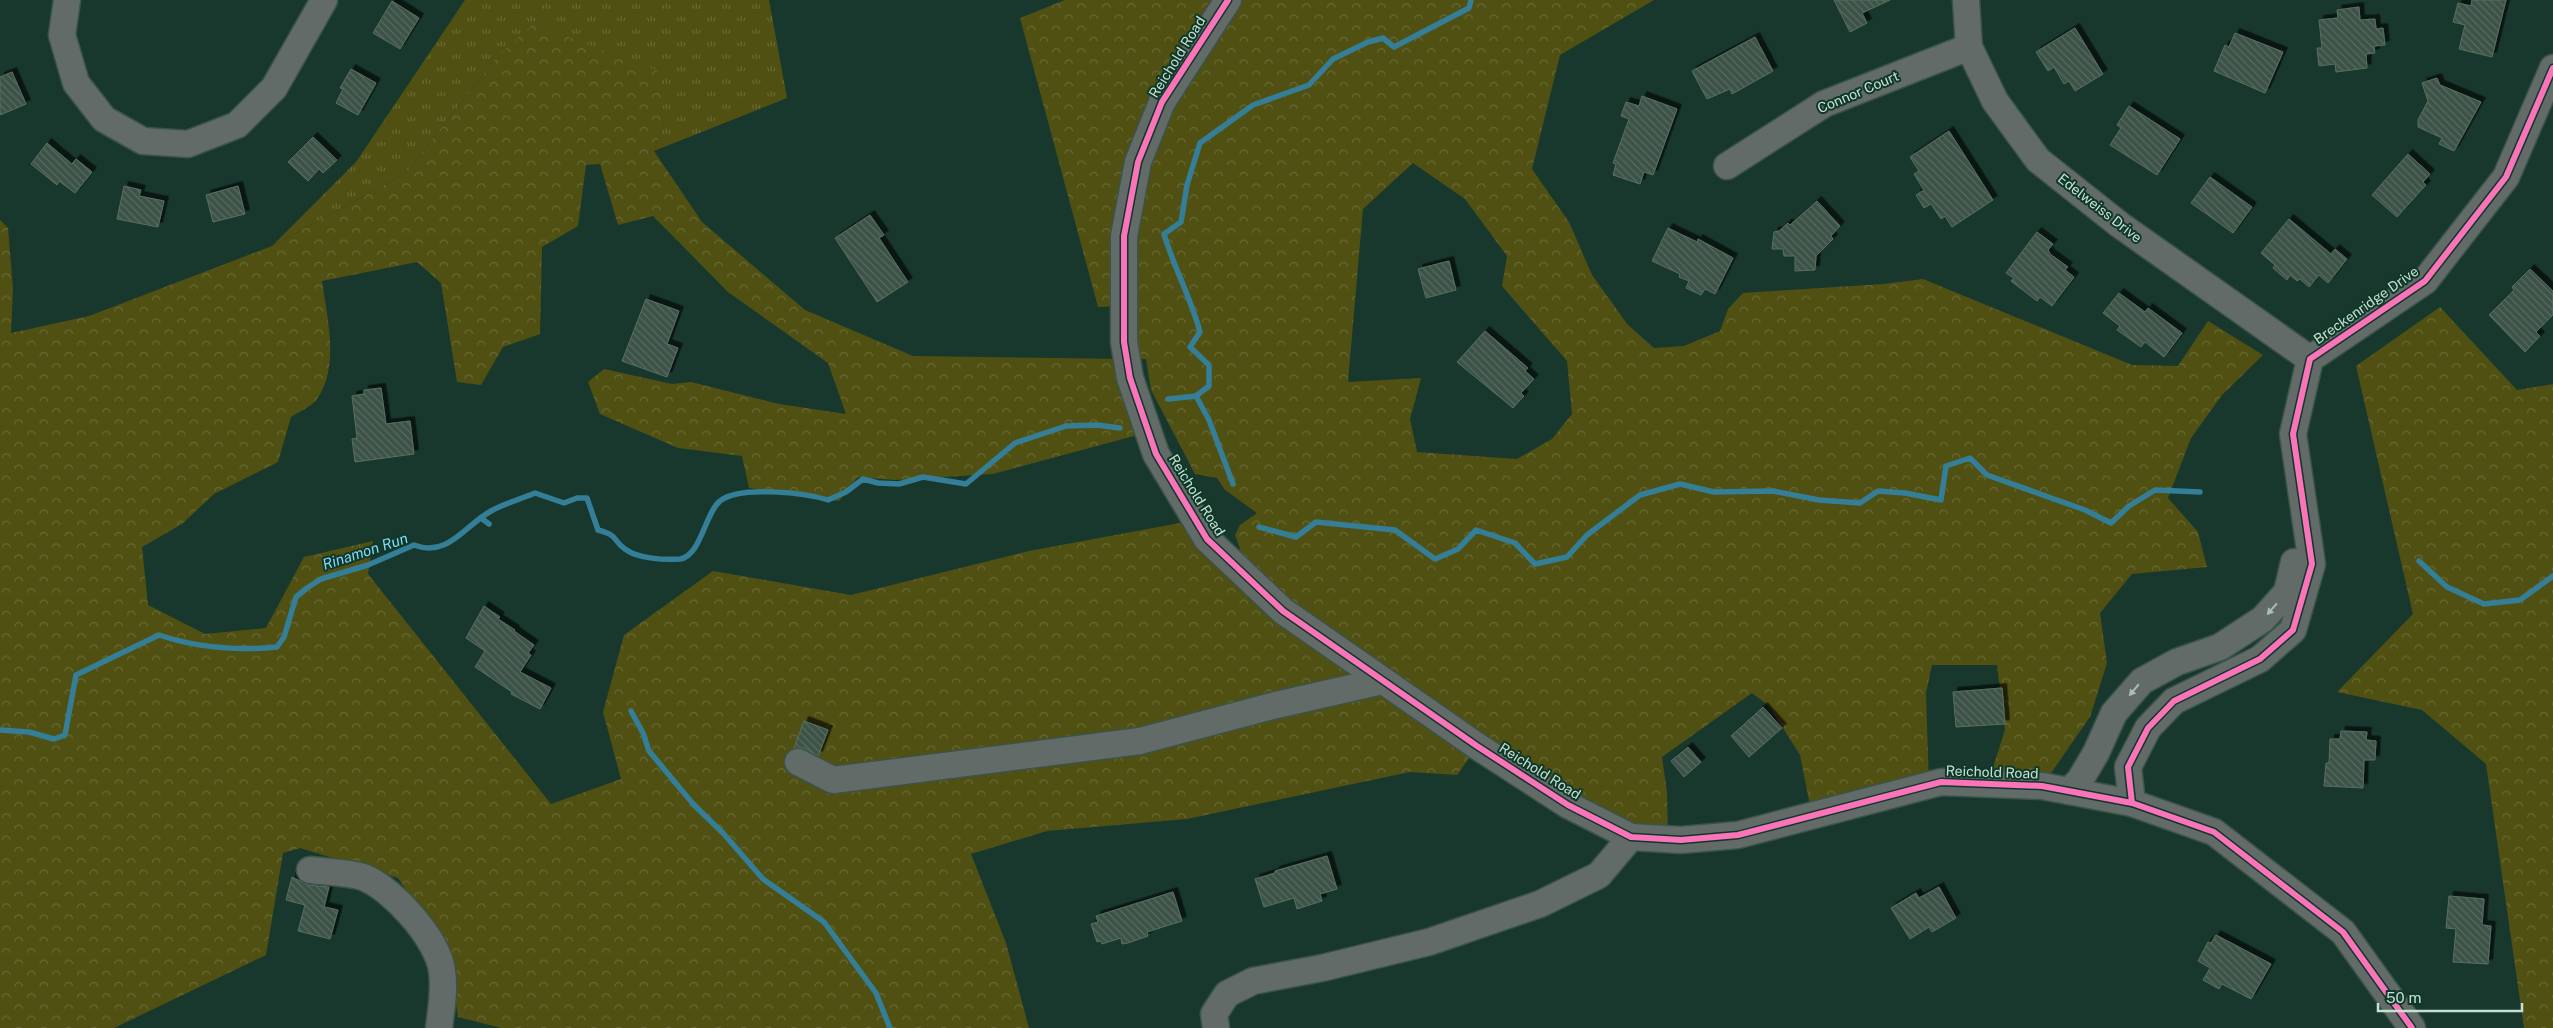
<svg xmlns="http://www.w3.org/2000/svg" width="2553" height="1028" viewBox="0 0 2553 1028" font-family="'Public Sans',sans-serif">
	<defs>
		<pattern id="grass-tufts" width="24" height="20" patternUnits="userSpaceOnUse" patternTransform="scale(1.25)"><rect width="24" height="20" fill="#505013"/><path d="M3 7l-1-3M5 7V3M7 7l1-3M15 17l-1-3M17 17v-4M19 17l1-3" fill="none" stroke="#686934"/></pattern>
		<pattern id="forest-crowns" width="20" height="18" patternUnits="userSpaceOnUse" patternTransform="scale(1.25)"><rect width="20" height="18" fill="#505013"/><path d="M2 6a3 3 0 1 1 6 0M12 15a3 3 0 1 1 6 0" fill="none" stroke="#686934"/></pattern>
		<pattern id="building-back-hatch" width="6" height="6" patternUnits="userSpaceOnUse" patternTransform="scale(1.25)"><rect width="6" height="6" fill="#3c5246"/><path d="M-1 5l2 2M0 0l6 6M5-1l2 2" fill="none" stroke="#576b60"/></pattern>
		<filter id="shadow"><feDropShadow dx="4.5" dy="-4.5" stdDeviation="0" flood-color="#0009"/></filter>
	</defs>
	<rect width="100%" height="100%" fill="#18382d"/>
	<!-- grass -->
	<path fill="url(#grass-tufts)" d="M465 0H769L787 98 654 151 665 119 496 58 406 173 272 246 356 162Z"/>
	<!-- forest -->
	<g fill="url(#forest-crowns)" fill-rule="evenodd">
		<path d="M1065 0H1654L1560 55 1532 169 1569 222 1592 275 1628 325 1654 348 1684 346 1720 331 1728 309 1743 293 1883 284 1923 279 2132 365 2178 366 2208 321 2263 355 2222 395 2191 438 2168 498 2198 532 2207 567 2132 574 2100 613 2107 663 2090 717 2042 786 1988 783 2005 730 1997 665H1932L1926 693 1929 786 1812 816 1800 755 1769 706 1752 693 1662 757 1667 792 1668 839 1631 837 1477 747 1457 775 1410 772 1187 819 1047 831 971 854 1006 943 1029 1028H501L458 1017 448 951 398 878 300 848 283 853 266 955 114 1028H0V220L8 228 13 289 11 333 89 316 272 246 406 173 496 58 533 24 657 70 665 119 654 151 702 222 805 310 913 356 1127 359 1124 306 1098 307 1020 18ZM1413 163 1465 199 1507 256 1502 286 1567 361 1572 414 1552 439 1517 459 1417 452 1410 419 1421 378 1348 382 1363 209ZM600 164 618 225 653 216 728 292 828 363 846 414 779 404 691 382 672 384 604 369 588 382 600 414 678 448 742 456 749 488 839 501 858 477 895 480 993 474 1149 432 1127 359H1146L1151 390 1195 474 1217 478 1225 490 1257 513 1240 525 1235 535 1240 549 1228 558 1196 520 1029 551 851 595 713 571 624 635 603 712 621 779 551 804 368 574 373 541 304 557 266 628 205 634 148 605 142 547 182 524 214 494 278 462 291 417C299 412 312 406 317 399 340 366 327 317 322 281L417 262 441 283 457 382 481 385 503 347 540 334 542 247 578 226 586 165Z"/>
		<path d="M2440 307 2517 390 2553 384V1028H2524L2486 764 2422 710 2337 692 2413 614 2356 366Z"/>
	</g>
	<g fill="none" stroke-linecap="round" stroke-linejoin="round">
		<!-- stream -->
		<g stroke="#347e97" stroke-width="5.5">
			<path d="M1196 396 1209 420 1233 484"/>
			<path d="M1168 399 1196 396 1209 386V365L1190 347 1200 332C1191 298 1174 268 1164 234L1181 222 1187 185 1200 143 1253 105 1309 85 1333 59 1368 42 1383 38 1394 47 1469 8 1471 0"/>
			<path d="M481 518 489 524"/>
			<path d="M1259 527 1296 537 1316 522 1395 530 1435 559 1458 549 1476 530 1515 543 1535 564 1567 557 1587 535 1640 495 1680 484 1714 492 1773 491 1819 500 1860 503 1878 491 1905 493 1941 500 1946 466 1970 458 1987 475 2085 510 2111 523 2129 506 2155 490 2200 492"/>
			<path d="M2419 561 2447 587 2484 604 2520 600 2553 576"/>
			<path d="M631 711 643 733 649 751 694 805 723 833 763 879 824 922 876 993 890 1028"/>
			<path d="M0 730 29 732 54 739 65 735 76 675 159 635C198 648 236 651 277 647L284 637 296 597 307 588 321 579 368 565 414 545C448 558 464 526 491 511 505 503 521 499 535 493L564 503 577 498H587L598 530C620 536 611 539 625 549 638 559 665 560 680 559 701 556 705 513 720 501 739 485 806 493 828 500L846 492 863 479 878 483 899 484 923 477 966 484 1015 443 1066 426 1097 425 1120 428"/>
		</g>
	</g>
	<!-- building -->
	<g fill="url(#building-back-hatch)" stroke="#596f63" filter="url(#shadow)">
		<path d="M1834 0H1890L1862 13 1867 23 1850 32Z"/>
		<path d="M2472 0H2506L2492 57 2459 49 2465 25 2453 22 2458 3 2471 6Z"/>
		<path d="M392 1 419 18 400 49 373 33Z"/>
		<path d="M2359 7 2360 20 2375 19 2376 29 2383 28 2385 45 2374 46 2375 53 2366 54 2367 68 2336 72 2335 64 2319 66 2317 48H2322L2319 20 2338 18 2337 10Z"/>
		<path d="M2075 28 2103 74 2075 91 2069 81 2064 84 2054 67 2048 71 2036 52Z"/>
		<path d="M2235 33 2283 52 2265 93 2214 71 2225 45 2229 47Z"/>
		<path d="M1755 37 1773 71 1732 94 1730 89 1707 99 1692 71Z"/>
		<path d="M351 69 376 83 358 115 336 103 343 89 340 88Z"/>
		<path d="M12 72 26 104 0 115V77Z"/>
		<path d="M2437 78 2440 85 2481 102 2454 151 2439 144 2442 138 2418 127V120L2428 101 2422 83Z"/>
		<path d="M1642 96 1677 109 1653 175 1644 172 1640 184 1613 175 1616 164 1613 163 1629 119 1621 116 1626 102 1639 106Z"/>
		<path d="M2129 106 2180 139 2157 175 2110 145 2121 128 2117 125Z"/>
		<path d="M1949 131 1993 200 1952 227 1945 216 1941 219 1931 204 1924 208 1916 195 1924 190 1914 174 1919 171 1910 157Z"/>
		<path d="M313 137 337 160 323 173 319 169 308 181 288 162Z"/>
		<path d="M47 143 72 164 76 159 92 172 75 193 59 181 57 185 31 164Z"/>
		<path d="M2408 154 2430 174 2423 182 2426 185 2397 217 2372 195Z"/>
		<path d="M2210 177 2252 207 2233 233 2191 203Z"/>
		<path d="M124 186 141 190 139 196 164 201 158 227 117 219Z"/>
		<path d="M238 186 245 214 213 222 206 195Z"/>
		<path d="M1817 201 1840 226 1831 236 1833 239 1816 256 1815 270 1795 271V256H1784L1783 249H1772L1774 232 1779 231 1788 223 1790 225Z"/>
		<path d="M870 215 884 235 879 238 908 282 877 302 835 238Z"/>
		<path d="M2289 219 2331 254 2335 249 2347 259 2328 283 2319 275 2309 287 2300 279 2297 281 2290 275 2287 280 2273 268 2275 265 2261 253Z"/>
		<path d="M1668 228 1697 242 1698 239 1733 258 1715 294 1705 289 1701 295 1686 288 1689 281 1679 277 1680 274 1652 261Z"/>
		<path d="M2037 232 2053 244 2048 250 2050 254 2068 267 2065 270 2074 277 2052 306 2040 297 2037 301 2011 281 2014 278 2006 273Z"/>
		<path d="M1449 261 1456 290 1426 298 1418 269Z"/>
		<path d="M2530 269 2553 291V315L2536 332 2540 336 2525 352 2489 315 2514 290 2512 287Z"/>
		<path d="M2119 293 2145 312 2148 308 2182 333 2164 357 2145 342 2141 347 2117 330 2120 326 2103 313Z"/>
		<path d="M646 299 679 311 667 344 678 348 667 377 622 361Z"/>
		<path d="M1485 331 1528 368 1525 371 1534 379 1521 393 1524 396 1513 408 1457 362Z"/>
		<path d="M381 388 386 424 410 421 414 454 355 462 352 439 357 438 352 396 364 394V390Z"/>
		<path d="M484 606 500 617 498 619 515 630 514 631 534 645 528 653 531 655 520 672 551 688 540 709 511 694 512 692 475 667 485 651 466 638Z"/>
		<path d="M2002 688 2005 724 1956 727 1953 692Z"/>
		<path d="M1763 707 1782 728 1749 757 1731 736Z"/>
		<path d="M804 721 828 730 818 756 804 748H794Z"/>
		<path d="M2341 731 2367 732 2366 740 2376 741 2375 760H2364L2363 788 2324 786 2326 763H2329L2330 739H2340Z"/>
		<path d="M1688 747 1701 762 1684 777 1671 761Z"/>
		<path d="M1327 856 1337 889 1320 894 1322 901 1297 909 1294 898 1264 907 1255 879 1275 873V871Z"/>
		<path d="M292 877 308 885 329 887 324 907 338 910 330 939 298 931 305 905 286 900Z"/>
		<path d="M1939 887 1956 918 1932 932 1929 927 1910 939 1891 908 1916 893 1919 898Z"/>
		<path d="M1173 892 1182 921 1147 932 1148 936 1128 943 1122 944 1121 938 1102 944 1101 941 1097 942 1091 924 1098 922 1096 916Z"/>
		<path d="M2449 896 2484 899 2482 925 2491 926 2488 964 2453 962 2456 929 2446 928Z"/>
		<path d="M2216 935 2271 964 2251 999 2222 984 2219 989 2203 980 2210 968 2198 961 2208 942 2211 943Z"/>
	</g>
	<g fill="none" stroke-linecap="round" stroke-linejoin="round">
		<defs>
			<g id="minor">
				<path d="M67 0 62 35 76 83 104 119 143 141 188 144 237 125 274 88 324 0"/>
				<path d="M1228 0 1162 102 1138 162 1124 236V342L1130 378 1156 454 1207 539 1283 611 1477 746 1568 805 1631 837 1681 840 1738 835 1941 782 2042 786 2132 803 2214 832 2343 932 2412 1028"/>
				<path d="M1966 0 1969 47 1995 101 2038 160 2120 225 2310 359"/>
				<path d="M1727 166 1824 104 1969 47"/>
				<path d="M798 762 833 780 1140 741 1272 706 1382 681"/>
				<path d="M2069 791 2080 780 2096 753 2114 713 2142 681 2177 662 2220 647 2263 619 2287 592 2294 562"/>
				<path d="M2132 803 2128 767 2148 728 2174 701 2260 659 2293 630 2312 564 2293 434 2310 359 2425 281 2506 177 2553 68"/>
				<path d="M310 870C327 872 347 872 363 877 392 888 438 939 442 971 445 990 441 1009 439 1028"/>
				<path d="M1216 1028 1214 1014 1227 994 1253 981 1322 968 1429 942 1540 904 1599 875 1631 837"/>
			</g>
		</defs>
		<!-- minor casing -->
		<use href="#minor" stroke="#3a544a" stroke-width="29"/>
		<!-- minor -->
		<use href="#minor" stroke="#636b69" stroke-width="26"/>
		<defs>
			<g id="cycleway">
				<path d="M1228 0 1162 102 1138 162 1124 236V342L1130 378 1156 454 1207 539 1283 611 1477 746 1568 805 1631 837 1681 840 1738 835 1941 782 2042 786 2132 803 2214 832 2343 932 2412 1028"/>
				<path d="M2132 803 2128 767 2148 728 2174 701 2260 659 2293 630 2312 564 2293 434 2310 359 2425 281 2506 177 2553 68"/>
			</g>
		</defs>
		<!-- cycleway casing -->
		<use href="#cycleway" stroke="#0f3829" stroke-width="9"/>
		<!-- cycleway -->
		<use href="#cycleway" stroke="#fb73b8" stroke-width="6"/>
	</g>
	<!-- one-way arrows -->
	<defs><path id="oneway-solid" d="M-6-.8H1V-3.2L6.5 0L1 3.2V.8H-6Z" transform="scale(1.25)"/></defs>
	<g fill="#a8bdb3">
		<use href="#oneway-solid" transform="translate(2272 609) rotate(131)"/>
		<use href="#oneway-solid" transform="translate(2134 690) rotate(130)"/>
	</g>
	<g text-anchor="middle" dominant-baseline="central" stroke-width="4" stroke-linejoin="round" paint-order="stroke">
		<!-- street labels -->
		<g font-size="14" fill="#c5e0d3" stroke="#0f3829">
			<text transform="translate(1177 57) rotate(-58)">Reichold Road</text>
			<text transform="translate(1858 92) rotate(-23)">Connor Court</text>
			<text transform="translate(2100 208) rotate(38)">Edelweiss Drive</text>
			<text transform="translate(2366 305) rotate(-35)">Breckenridge Drive</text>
			<text transform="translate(1197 495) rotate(58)">Reichold Road</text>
			<text transform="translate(1540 771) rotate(32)">Reichold Road</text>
			<text transform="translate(1992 772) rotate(2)">Reichold Road</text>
		</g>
		<!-- water labels -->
		<g font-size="15" font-style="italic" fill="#84d8f9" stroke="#0f3829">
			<text transform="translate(365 551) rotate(-18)">Rinamon Run</text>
		</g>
	</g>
	<!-- scale -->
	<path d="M2378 1003v8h144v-8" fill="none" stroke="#c5e0d3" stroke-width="2.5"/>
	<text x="2386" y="1003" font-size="15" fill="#c5e0d3" stroke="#0f3829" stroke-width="4" paint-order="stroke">50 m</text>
</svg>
